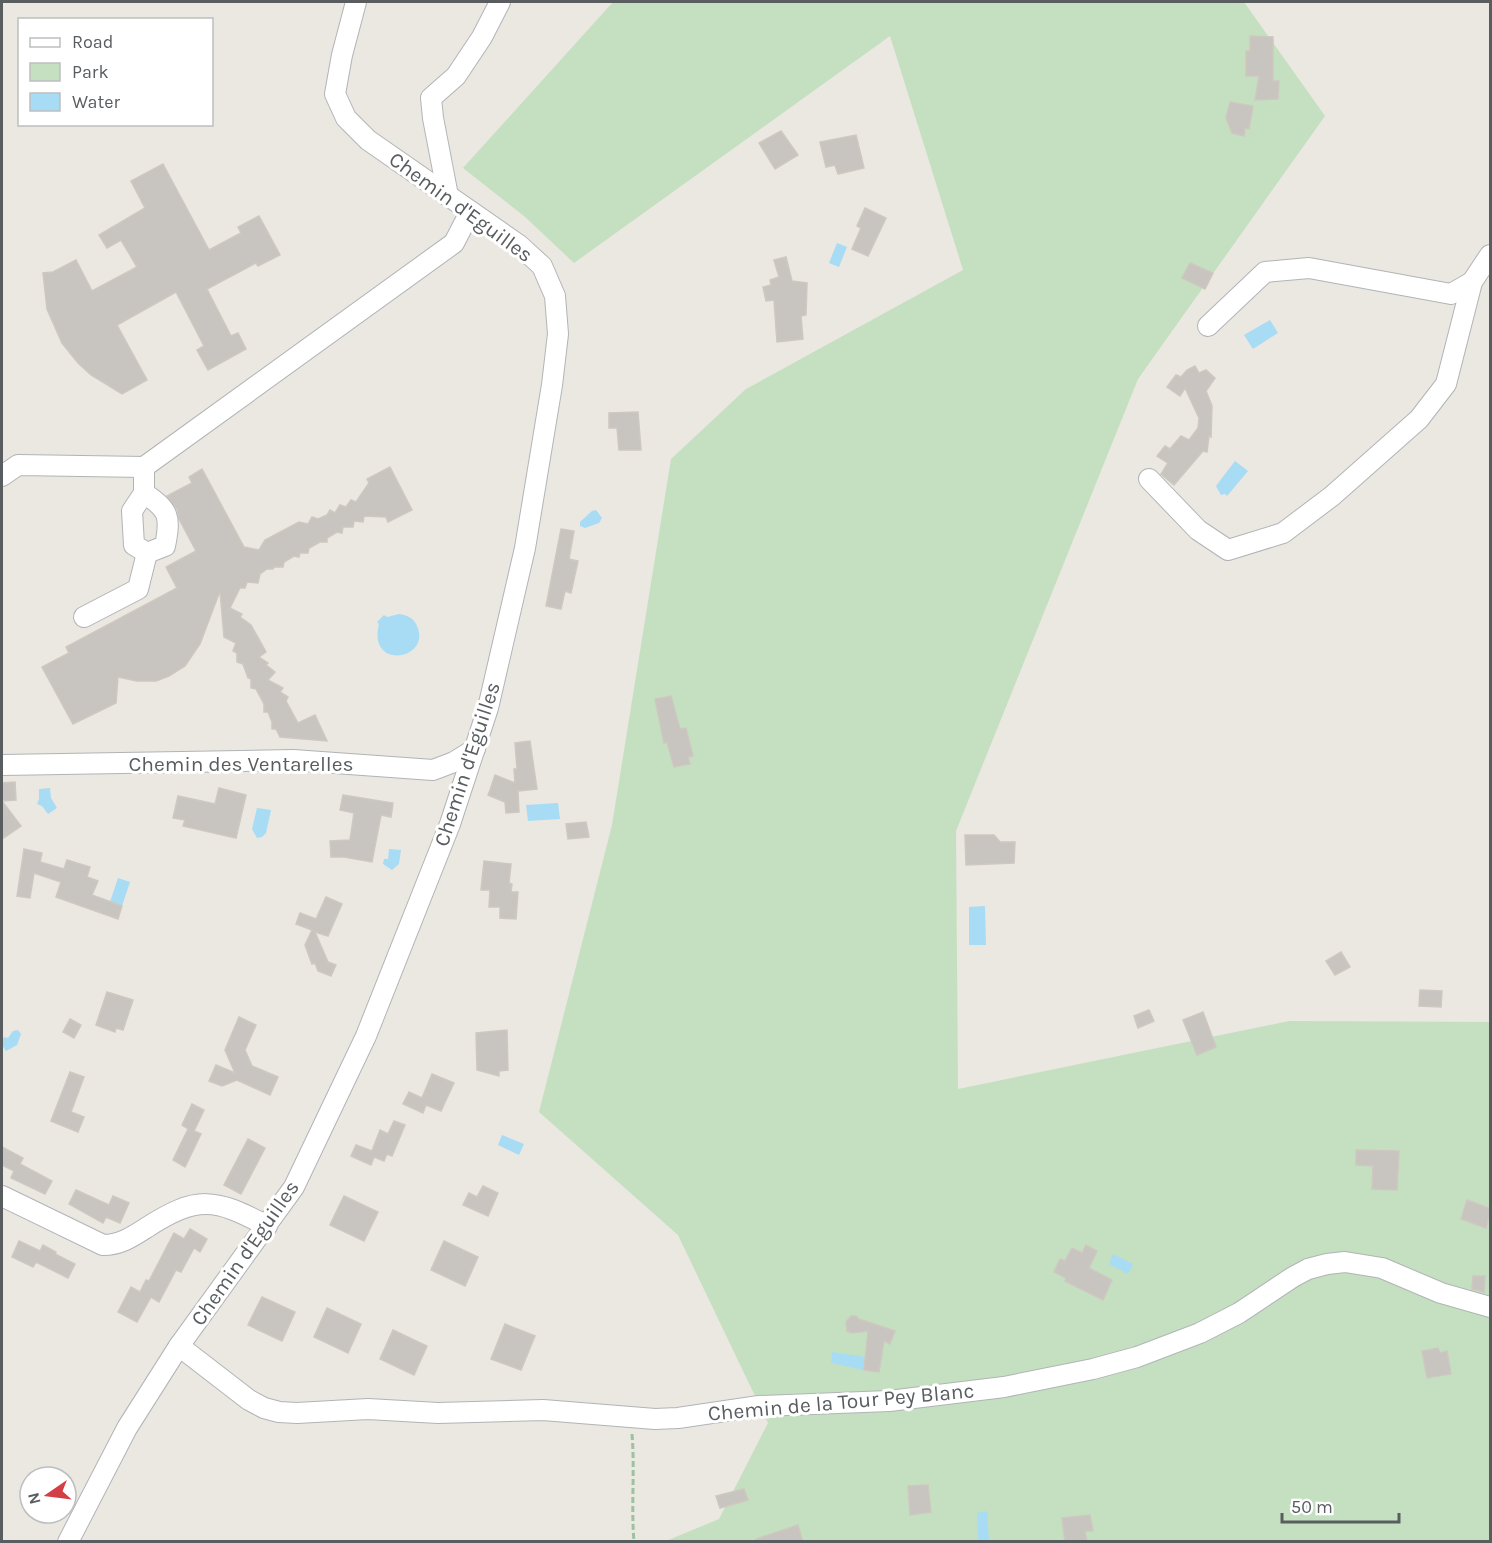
<svg xmlns="http://www.w3.org/2000/svg" width="1492" height="1543" viewBox="0 0 1492 1543" font-family="Karla,sans-serif">
	<rect width="100%" height="100%" fill="#ebe7e1"/>
	<!-- green -->
	<path fill="#c4e0c0" d="M613 2H1244L1325 116 1138 379 956 831 958 1089 1289 1021 1490 1022V1541H666L719 1519 768 1423 678 1235 539 1112 612 825 671 459 746 389 963 270 890 36 574 263 524 216 463 168Z"/>
	<!-- water -->
	<g fill="#a7dcf4">
		<path d="M837 243 847 247 839 267 829 263Z"/>
		<path d="M1270 320 1278 333 1253 349 1244 335Z"/>
		<path d="M1235 461 1248 471 1227 496 1225 494 1221 495 1216 486Z"/>
		<path d="M596 510 602 518 599 523 585 528 580 526V522L592 511Z"/>
		<path d="M399 614C407 615 414 618 417 626 432 660 367 671 379 624L377 622 384 615 387 617Z"/>
		<path d="M50 788 51 798 57 808 48 814 42 806 37 804 39 799V789Z"/>
		<path d="M558 803 560 819 528 821 526 805Z"/>
		<path d="M257 808 271 810 266 833 262 837 257 838 252 829Z"/>
		<path d="M389 849 401 850 399 864 392 870 383 864 384 859H388Z"/>
		<path d="M118 878 130 882 122 906 110 902Z"/>
		<path d="M985 906 986 945H969V907Z"/>
		<path d="M18 1030 21 1034 17 1045 6 1051 2 1045V1040L4 1037 8 1038 13 1031Z"/>
		<path d="M502 1135 524 1144 519 1155 498 1145Z"/>
		<path d="M1113 1254 1133 1264 1128 1274 1109 1264Z"/>
		<path d="M832 1352 866 1357 864 1370 831 1363Z"/>
		<path d="M987 1511 989 1540 978 1541 977 1513Z"/>
	</g>
	<!-- building -->
	<g fill="#c8c4bf" stroke="#cec8c0" stroke-width="1.5">
		<path d="M1250 36 1273 37V81H1279L1278 99 1255 100 1259 76H1246V51H1250Z"/>
		<path d="M1230 102 1253 106 1249 129 1245 128 1244 136 1232 133 1226 118Z"/>
		<path d="M781 131 798 155 775 169 759 143Z"/>
		<path d="M856 135 864 168 838 174 835 165 826 167 820 142Z"/>
		<path d="M163 164 209 250 241 233 238 227 259 216 280 255 258 266 256 263 207 289 231 336 238 333 246 349 208 370 197 350 204 346 176 292 117 325 147 380 122 394 91 375 78 363 62 343 47 309 43 273 53 272 76 260 92 291 137 267 121 240 107 248 99 235 145 208 131 181Z"/>
		<path d="M865 208 886 218 868 256 852 249 861 228 857 226Z"/>
		<path d="M786 257 792 281 807 283 806 315 801 316 803 339 777 342 774 300 766 301 763 287 771 285 770 280 779 277 774 260Z"/>
		<path d="M1190 263 1213 273 1205 289 1182 278Z"/>
		<path d="M1195 366 1199 373 1206 370 1215 378 1206 391 1212 406 1211 437 1209 436 1207 452 1203 451 1174 485 1161 474 1168 463 1157 456 1165 446 1170 449 1181 436 1189 440 1198 428 1199 418 1185 388 1180 396 1167 387 1176 375 1181 377 1187 370Z"/>
		<path d="M638 412 641 450H619L617 428H609V413Z"/>
		<path d="M390 467 412 510 388 522 386 517 364 516 363 522 354 521 353 527H343L342 533 337 532 327 538V542H320L309 548 308 553H300L299 557 294 556 284 562 283 567H274L273 569H267L260 574 258 583 247 582 245 588H240L230 608 242 614 240 617 251 625 266 652 259 657 268 663 266 665 275 672 268 680 283 688 280 692 288 697 286 701 298 723 315 715 327 741 280 737 276 729H272V722L268 712H264V704L256 689 251 688V679L248 678 243 664 237 662V653L233 651 236 643 224 637 220 591 200 644 185 666 169 676 156 681H137L118 677 116 703 73 724 42 667 69 653 66 647 177 588 166 567 196 551 179 519 177 509 167 496 192 483 189 477 202 469 244 547 259 550 265 540 299 522 308 524 312 517 318 519 327 515 330 510 335 513 340 505 346 507 351 500 356 502 369 483 367 479Z"/>
		<path d="M561 529 574 531 569 559 578 561 571 593 565 591 561 609 546 606Z"/>
		<path d="M671 696 680 729 686 728 693 756 688 757 690 764 674 767 667 742 664 743 655 699Z"/>
		<path d="M530 741 537 789 518 791 519 812 506 813 505 802 488 795 490 790 495 775 515 783 514 769H517L515 743Z"/>
		<path d="M15 782 16 800 2 801V783Z"/>
		<path d="M219 788 246 795 236 838 183 826 185 820 173 818 178 796 215 804Z"/>
		<path d="M343 795 393 803 391 817 381 815 372 862 344 857H331L330 841 350 840 354 813 340 810Z"/>
		<path d="M2 801 21 826 2 839Z"/>
		<path d="M586 822 589 837 568 839 566 824Z"/>
		<path d="M965 835H994L1000 842H1015L1014 863 966 865Z"/>
		<path d="M24 849 42 853 40 862 64 869 67 860 90 867 87 877 98 881 92 895 122 906 118 919 56 897 61 882 34 873 30 898 17 896Z"/>
		<path d="M484 861 511 864 509 883 512 884 511 892H518L516 919 500 918V907H489L490 890H481Z"/>
		<path d="M326 897 342 904 328 936 315 932 328 962 336 965 331 976 318 971 315 963 312 964 305 945 312 930 296 924 300 913 316 919Z"/>
		<path d="M1341 952 1350 967 1335 975 1326 961Z"/>
		<path d="M1420 990 1442 991 1441 1007 1419 1006Z"/>
		<path d="M107 992 133 1000 123 1030 116 1028 115 1032 96 1025Z"/>
		<path d="M1149 1010 1154 1021 1138 1028 1134 1016Z"/>
		<path d="M1203 1012 1216 1047 1197 1055 1183 1020Z"/>
		<path d="M239 1017 256 1025 245 1050 252 1066 278 1077 270 1095 237 1080 222 1086 209 1081 216 1065 235 1073 225 1050Z"/>
		<path d="M70 1019 81 1025 74 1038 63 1032Z"/>
		<path d="M507 1030 508 1070 499 1071V1076L477 1070 476 1033Z"/>
		<path d="M70 1072 84 1077 71 1112 84 1117 78 1132 51 1121Z"/>
		<path d="M432 1074 454 1083 441 1111 426 1105 423 1113 403 1104 409 1092 422 1098Z"/>
		<path d="M192 1104 204 1110 194 1131 201 1134 185 1167 173 1160 188 1129 182 1125Z"/>
		<path d="M394 1121 405 1125 392 1156 387 1154 384 1161 374 1157 371 1165 351 1156 356 1145 372 1151 380 1130 388 1134Z"/>
		<path d="M248 1139 265 1148 241 1194 224 1185Z"/>
		<path d="M2 1147 23 1158 20 1164 52 1181 45 1194 11 1178 14 1171 2 1165Z"/>
		<path d="M1356 1150 1399 1151 1397 1190 1372 1189 1373 1166 1356 1165Z"/>
		<path d="M483 1186 498 1193 488 1216 463 1205 469 1193 477 1197Z"/>
		<path d="M76 1190 109 1205 113 1196 129 1203 120 1223 106 1217 103 1223 69 1204Z"/>
		<path d="M344 1196 378 1212 364 1241 330 1225Z"/>
		<path d="M1467 1200 1491 1209 1486 1228 1461 1219Z"/>
		<path d="M190 1229 207 1239 200 1252 194 1248 181 1272 176 1270 159 1302 151 1297 137 1322 118 1312 131 1287 140 1292 146 1280 149 1281 174 1233 184 1239Z"/>
		<path d="M19 1241 40 1251 43 1245 56 1252 55 1254 75 1264 68 1278 36 1262 33 1267 12 1257Z"/>
		<path d="M444 1241 478 1257 465 1286 431 1270Z"/>
		<path d="M1086 1245 1097 1251 1089 1268 1112 1280 1103 1300 1065 1281 1066 1278 1054 1272 1060 1259 1065 1261 1072 1248 1082 1253Z"/>
		<path d="M1473 1276H1485L1484 1292 1472 1289Z"/>
		<path d="M262 1297 295 1312 282 1341 248 1325Z"/>
		<path d="M327 1308 361 1324 348 1353 314 1337Z"/>
		<path d="M851 1316H856L859 1319 895 1331 890 1344 884 1341 879 1372 864 1370 868 1331 851 1333 847 1331 846 1322Z"/>
		<path d="M505 1324 535 1336 521 1370 491 1359Z"/>
		<path d="M393 1330 427 1346 414 1375 380 1359Z"/>
		<path d="M1438 1348 1440 1353 1447 1351 1451 1374 1427 1378 1422 1351Z"/>
		<path d="M928 1485 931 1512 910 1515 908 1486Z"/>
		<path d="M744 1489 748 1500 720 1508 716 1496Z"/>
		<path d="M1090 1515 1093 1531H1085L1087 1542H1065L1062 1518Z"/>
		<path d="M798 1525 803 1542H756V1539Z"/>
	</g>
	<g fill="none" stroke-linecap="round" stroke-linejoin="round">
		<defs>
			<g id="minor">
				<path d="M448 196 433 118 431 98 456 76 482 37 500 2"/>
				<path d="M1208 326 1265 272 1309 268 1451 294 1472 282"/>
				<path d="M2 476 18 465 144 467 454 243 470 212"/>
				<path d="M1149 479 1198 530 1228 550 1283 533 1332 496 1419 419 1446 384 1472 282 1490 255"/>
				<path d="M144 493C169 510 171 516 165 546L147 553 134 545 132 511 144 493V467"/>
				<path d="M84 617 138 589 147 553"/>
				<path d="M2 765 293 760 433 770 454 762 475 749"/>
				<path d="M2 1196 103 1245C120 1245 132 1237 146 1228 197 1195 215 1198 267 1226"/>
				<path d="M179 1346 249 1400 264 1408 279 1412 297 1413 368 1409 438 1413 543 1410 655 1419 678 1418 759 1406 889 1401 1004 1387 1093 1369 1137 1357 1200 1333 1239 1313 1293 1277 1308 1269 1327 1264 1345 1262 1382 1268 1441 1293 1490 1307"/>
				<path d="M68 1542 127 1428 179 1346 294 1187 366 1036 450 824 488 708 525 548 552 385 558 334 555 296 542 266 519 245 368 140 346 118 335 94 342 55 356 2"/>
			</g>
		</defs>
		<!-- minor casing -->
		<use href="#minor" stroke="#b1b4b7" stroke-width="22"/>
		<!-- path -->
		<path stroke="#9cc2a1" stroke-width="3" stroke-dasharray="6 3" stroke-linecap="butt" d="M632 1434C635 1470 631 1505 634 1542"/>
		<!-- minor -->
		<use href="#minor" stroke="#fff" stroke-width="20"/>
	</g>
	<g text-anchor="middle" dominant-baseline="central" stroke-width="6" stroke-linejoin="round" paint-order="stroke">
		<!-- street labels -->
		<g font-size="21" fill="#595d60" stroke="#fff">
			<text transform="translate(461 207) rotate(36)">Chemin d'Eguilles</text>
			<text x="241" y="764">Chemin des Ventarelles</text>
			<text transform="translate(467 764) rotate(-72)">Chemin d'Eguilles</text>
			<text transform="translate(245 1253) rotate(-55)">Chemin d'Eguilles</text>
			<text transform="translate(841 1402) rotate(-5)">Chemin de la Tour Pey Blanc</text>
		</g>
	</g>
	<!-- border -->
	<rect width="1492" height="1543" fill="none" stroke="#595d60" stroke-width="6"/>
	<!-- legend -->
	<rect x="18" y="18" width="195" height="108" fill="#ffffff" stroke="#bdbebf" stroke-width="1.5"/>
	<rect x="30" y="38" width="30" height="9" fill="#ffffff" stroke="#bdbebf" stroke-width="1.5"/>
	<text x="72" y="48" font-size="18" fill="#595d60">Road</text>
	<rect x="30" y="63" width="30" height="18" fill="#c4e0c0" stroke="#bdbebf" stroke-width="1.5"/>
	<text x="72" y="78" font-size="18" fill="#595d60">Park</text>
	<rect x="30" y="93" width="30" height="18" fill="#a7dcf4" stroke="#bdbebf" stroke-width="1.5"/>
	<text x="72" y="108" font-size="18" fill="#595d60">Water</text>
	<!-- north arrow -->
	<g transform="translate(48 1495) rotate(256)"><circle r="28" fill="#ffffff" stroke="#bdbebf" stroke-width="1.5"/>
	<path d="M0-4.5L10 22L0 15L-10 22Z" fill="#d43e45"/>
	<text y="-9" font-size="16" font-weight="bold" text-anchor="middle" fill="#595d60">N</text>
	</g>
	<!-- scale -->
	<path d="M1282 1513v9h117v-9" fill="none" stroke="#595d60" stroke-width="3"/>
	<text x="1291" y="1513" font-size="18" fill="#595d60" stroke="#ffffff" stroke-width="4.5" paint-order="stroke">50 m</text>
</svg>
